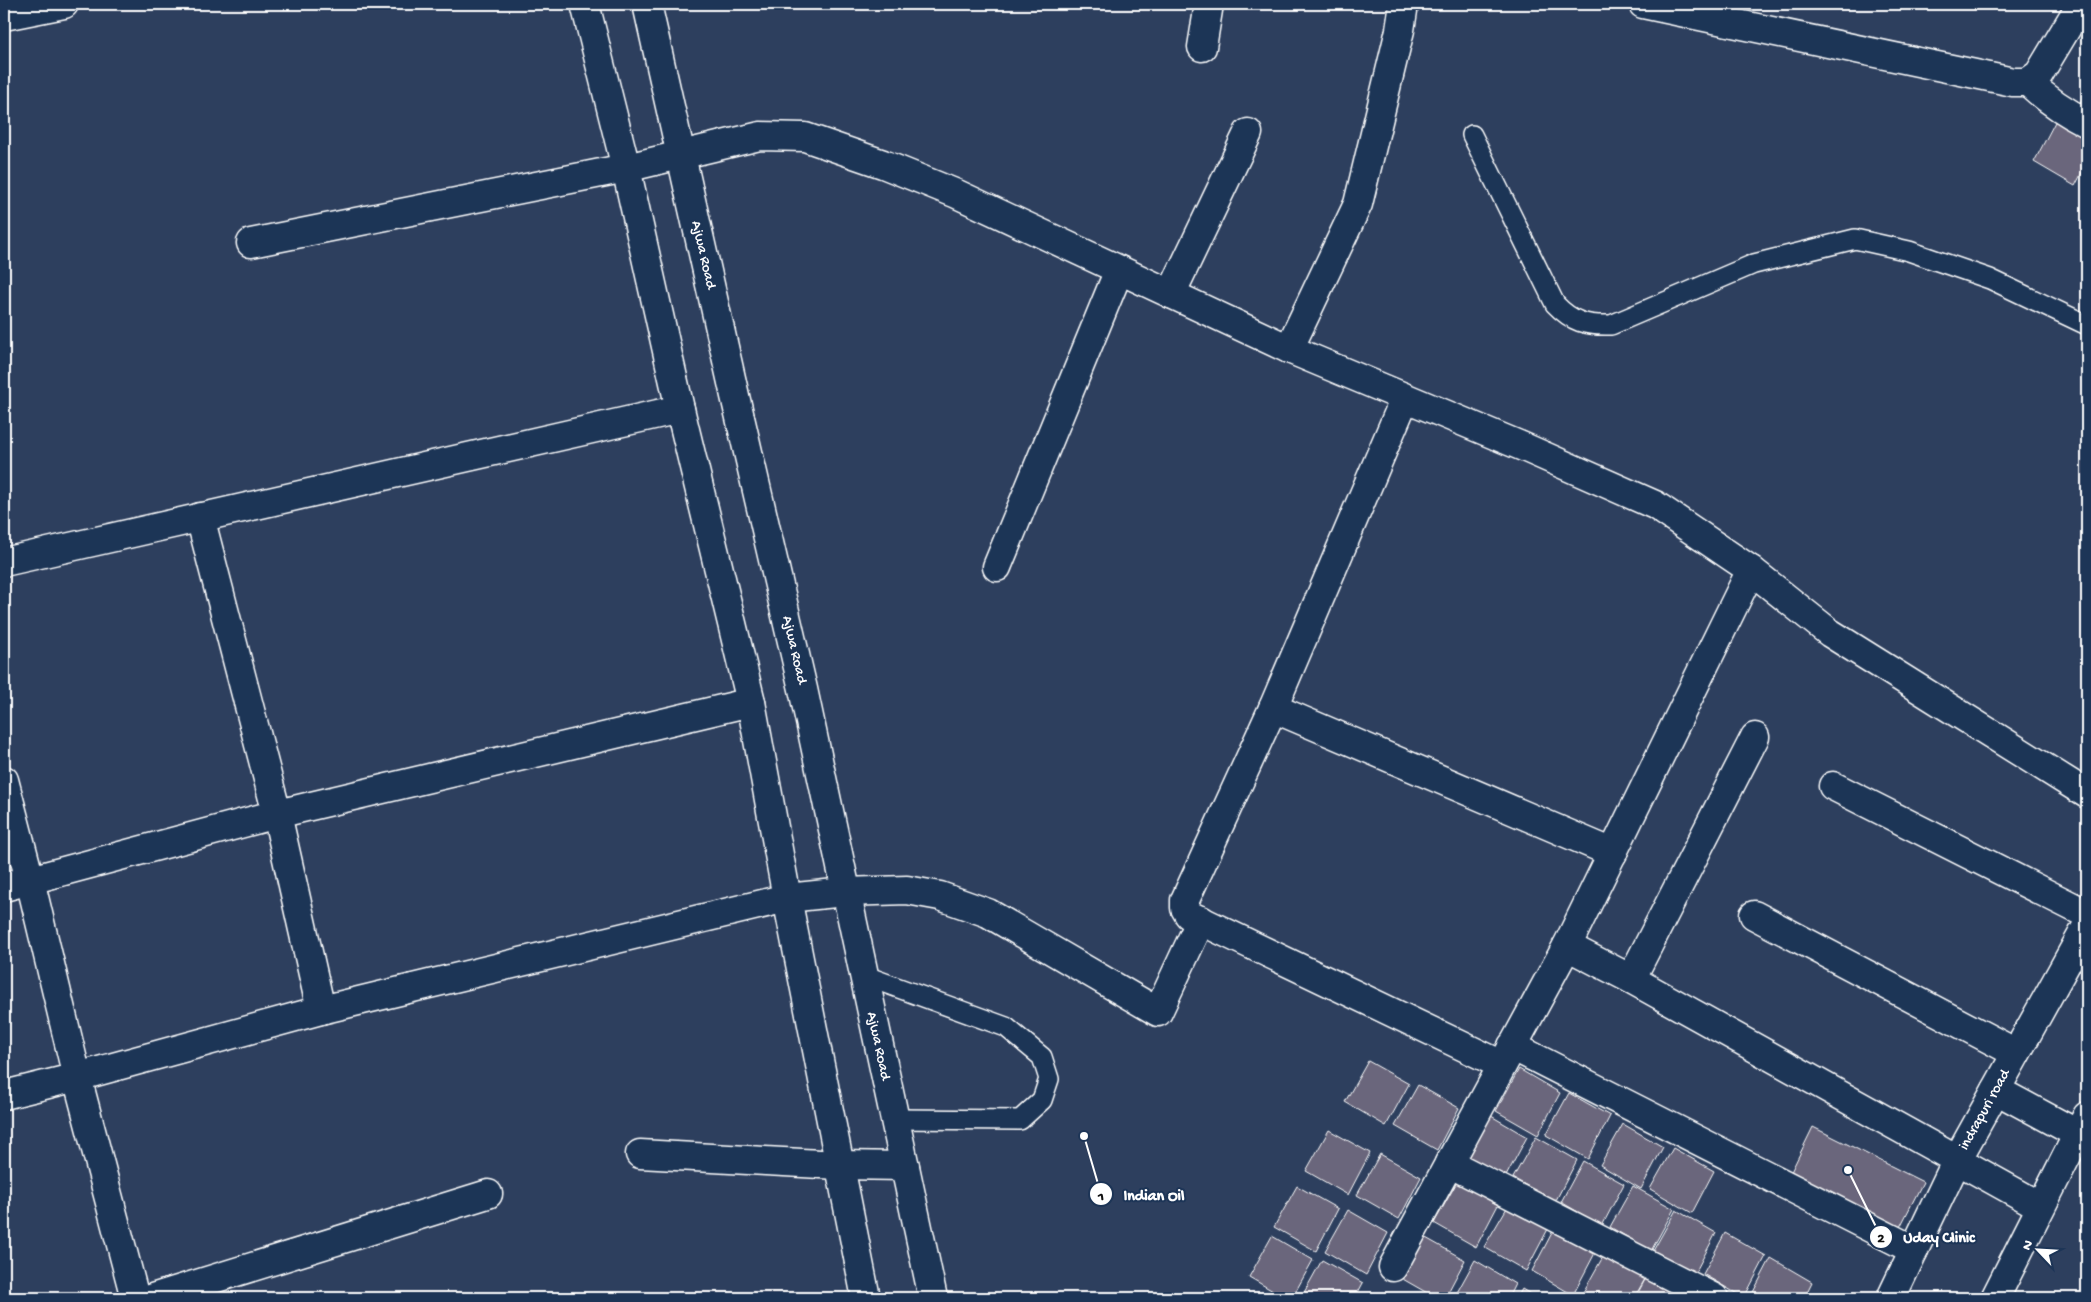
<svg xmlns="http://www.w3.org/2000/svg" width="2091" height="1302" viewBox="0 0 2091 1302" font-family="'Gochi Hand',sans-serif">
	<rect width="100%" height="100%" fill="#2d3f5e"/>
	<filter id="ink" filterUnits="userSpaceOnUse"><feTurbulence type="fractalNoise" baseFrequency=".02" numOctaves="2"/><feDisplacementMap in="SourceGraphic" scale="10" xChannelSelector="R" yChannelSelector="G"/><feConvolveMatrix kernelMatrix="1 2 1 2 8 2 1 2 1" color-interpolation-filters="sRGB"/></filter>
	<g filter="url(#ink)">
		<!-- building -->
		<g fill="#6b667b" stroke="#fff">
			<path d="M2087 90V108L2080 103Z"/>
			<path d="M2056 120 2087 138V163L2075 186 2034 162Z"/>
			<path d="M1368 1061 1409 1084 1386 1126 1345 1102Z"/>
			<path d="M1519 1069 1560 1093 1538 1135 1496 1111Z"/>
			<path d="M1418 1085 1459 1108 1437 1150 1395 1126Z"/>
			<path d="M1569 1093 1610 1116 1588 1159 1546 1135Z"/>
			<path d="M1486 1113 1527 1137 1505 1178 1463 1154Z"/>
			<path d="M1623 1124 1663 1147 1641 1189 1600 1165Z"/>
			<path d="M1813 1127 1923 1182 1898 1231 1789 1176Z"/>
			<path d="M1329 1130 1370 1153 1348 1195 1306 1171Z"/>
			<path d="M1536 1137 1577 1160 1555 1202 1513 1178Z"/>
			<path d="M1673 1148 1714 1171 1692 1213 1650 1189Z"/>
			<path d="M1380 1154 1421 1177 1399 1219 1357 1195Z"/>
			<path d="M1583 1161 1624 1184 1602 1226 1561 1202Z"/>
			<path d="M1457 1182 1498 1205 1476 1247 1434 1223Z"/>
			<path d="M1297 1186 1338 1209 1316 1251 1274 1227Z"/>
			<path d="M1633 1186 1674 1209 1651 1251 1610 1227Z"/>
			<path d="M1508 1206 1548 1229 1526 1271 1484 1247Z"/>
			<path d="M1348 1210 1388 1233 1366 1275 1325 1251Z"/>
			<path d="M1676 1210 1716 1233 1694 1275 1653 1251Z"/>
			<path d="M1554 1229 1595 1253 1573 1295 1532 1271Z"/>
			<path d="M1725 1233 1766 1256 1744 1298 1703 1274Z"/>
			<path d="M1272 1236 1313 1260 1292 1298H1285L1249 1277Z"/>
			<path d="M1424 1237 1465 1260 1445 1298H1436L1401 1278Z"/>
			<path d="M1604 1255 1645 1279 1634 1298H1584L1581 1296Z"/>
			<path d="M1771 1258 1812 1282 1804 1298H1750Z"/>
			<path d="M1322 1260 1363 1283 1355 1298H1301Z"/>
			<path d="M1475 1260 1515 1284 1508 1298H1454Z"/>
			<path d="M1646 1278 1681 1298H1635Z"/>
			<path d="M1522 1289 1537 1298H1517Z"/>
		</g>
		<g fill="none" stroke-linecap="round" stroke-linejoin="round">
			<defs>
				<g id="service">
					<path d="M1472 135 1555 304C1572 322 1586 326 1611 325L1754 264 1855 239 1909 251 1990 279 2087 325"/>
					<path d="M863 975 1006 1027 1042 1057 1049 1079 1042 1100 1020 1120 894 1119"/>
				</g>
				<g id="minor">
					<path d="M1643 4 2013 82H2028L2039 74 2081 4"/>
					<path d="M4 16 64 4"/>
					<path d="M1202 47 1209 4"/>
					<path d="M2028 82C2046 99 2065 112 2087 123"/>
					<path d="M251 243 626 168 760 136 805 137 883 164 957 194 1289 349 1526 448 1655 505 1751 570 1830 633 2087 794"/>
					<path d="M1171 294 1248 133"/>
					<path d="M1289 349 1358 204 1400 30 1404 4"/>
					<path d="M1405 398 1273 708 1185 900V908L1189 915 1502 1065"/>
					<path d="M200 517 277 814 321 1010"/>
					<path d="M4 562 680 409"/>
					<path d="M997 567 1119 270"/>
					<path d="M1273 708 1613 853"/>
					<path d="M4 780 30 880 77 1077 135 1298"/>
					<path d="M1833 786 2087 914"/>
					<path d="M4 887 277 814 751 702"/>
					<path d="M1754 915 2016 1053"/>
					<path d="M1567 946 1631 979 2040 1206"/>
					<path d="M1631 979 1755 737"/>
					<path d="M1512 1046 1914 1250"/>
					<path d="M1996 1090 2087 1139"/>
					<path d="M4 1095 77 1077 321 1010 787 898 845 892 907 890 940 896 988 913 1158 1012 1201 920"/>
					<path d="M640 1154 839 1165 905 1166"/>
					<path d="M1449 1163 1714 1298"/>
					<path d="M1393 1267 1567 946 1751 570"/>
					<path d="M152 1298 488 1194"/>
				</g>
				<g id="secondary">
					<path d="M585 4 626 168 680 409 751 702 787 898 866 1298"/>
					<path d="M647 4 735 396 803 689 933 1298"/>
				</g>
				<g id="primary">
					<path d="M1891 1298 1957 1160 2087 926"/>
					<path d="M1995 1298 2087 1116"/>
				</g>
			</defs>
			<!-- service casing -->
			<use href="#service" stroke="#fff" stroke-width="22"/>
			<!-- minor casing -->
			<use href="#minor" stroke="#fff" stroke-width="31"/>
			<!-- secondary casing -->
			<use href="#secondary" stroke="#fff" stroke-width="31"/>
			<!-- primary casing -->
			<use href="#primary" stroke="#fff" stroke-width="31"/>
			<!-- service -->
			<use href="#service" stroke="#1d3557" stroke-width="19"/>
			<!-- minor -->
			<use href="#minor" stroke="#1d3557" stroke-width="28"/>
			<!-- secondary -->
			<use href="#secondary" stroke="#1d3557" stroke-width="28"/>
			<!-- primary -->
			<use href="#primary" stroke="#1d3557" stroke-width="28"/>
		</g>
	</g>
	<g text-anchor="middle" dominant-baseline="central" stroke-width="4" stroke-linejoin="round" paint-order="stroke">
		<!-- street labels -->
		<g font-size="15" fill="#fff" stroke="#1d3557">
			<text transform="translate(703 255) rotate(77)">Ajwa Road</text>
			<text transform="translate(794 650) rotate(77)">Ajwa Road</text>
			<text transform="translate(878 1046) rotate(78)">Ajwa Road</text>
			<text transform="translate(1985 1110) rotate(-61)">indrapuri road</text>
		</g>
	</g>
	<!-- callouts -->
	<path fill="none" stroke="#fff" stroke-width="2" d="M1084 1136L1101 1194M1848 1170L1881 1237"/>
	<g fill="#fff" stroke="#1d3557" stroke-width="2">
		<circle cx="1084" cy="1136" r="5"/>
		<circle cx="1848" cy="1170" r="5"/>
		<circle cx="1101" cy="1194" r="12"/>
		<circle cx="1881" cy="1237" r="12"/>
	</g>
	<g font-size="15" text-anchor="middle" font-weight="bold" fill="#111">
		<text x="1101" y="1200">1</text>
		<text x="1881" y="1242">2</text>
	</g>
	<g font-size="16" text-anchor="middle" font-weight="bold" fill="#fff" stroke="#1d3557" stroke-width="4" stroke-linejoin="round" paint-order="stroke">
		<text x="1154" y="1200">Indian Oil</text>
		<text x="1939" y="1242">Uday Clinic</text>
	</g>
	<!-- margin -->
	<rect width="2091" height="1302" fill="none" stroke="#1d3557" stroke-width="20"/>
	<rect x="10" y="10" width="2071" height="1282" fill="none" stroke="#fff" stroke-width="2" filter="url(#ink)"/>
	<!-- north arrow -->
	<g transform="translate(2038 1250) rotate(295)" stroke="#1d3557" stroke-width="4" paint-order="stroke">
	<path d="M0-4L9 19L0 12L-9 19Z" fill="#ffffff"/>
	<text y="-8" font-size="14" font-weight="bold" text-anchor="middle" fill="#ffffff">N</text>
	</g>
</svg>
